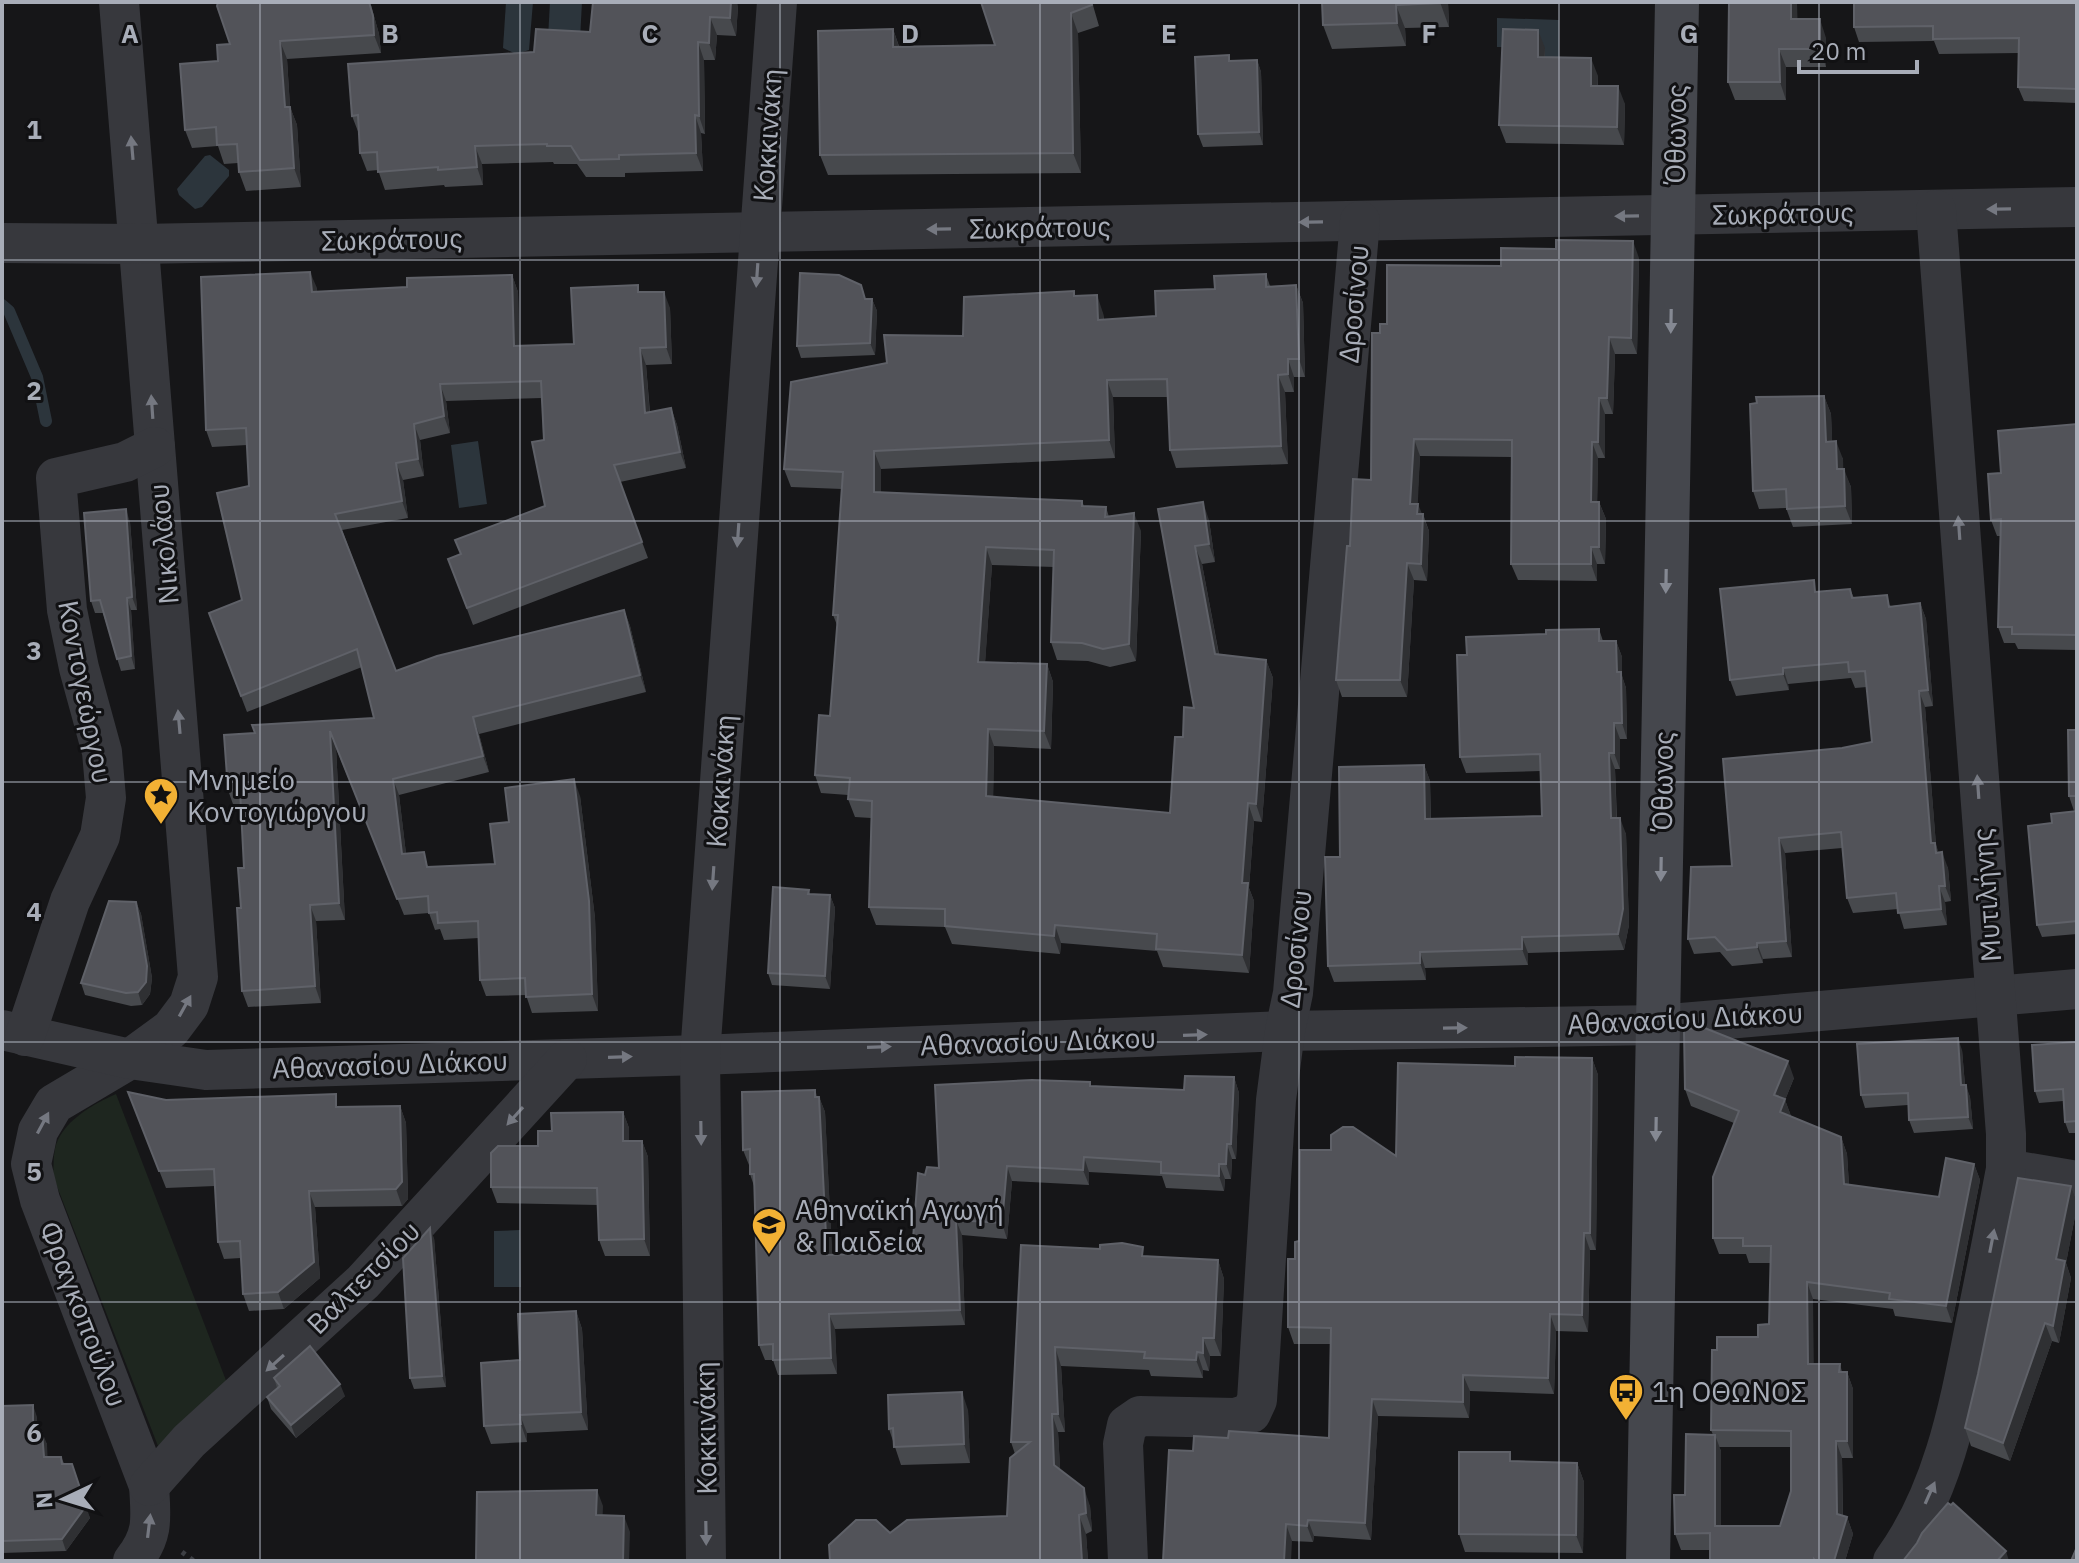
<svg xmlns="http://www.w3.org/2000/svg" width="2079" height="1563" viewBox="0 0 2079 1563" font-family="'IBM Plex Sans',sans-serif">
	<rect width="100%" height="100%" fill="#161618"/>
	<!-- green -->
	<path fill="#1e261f" d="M116 1094 227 1383 158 1446 53 1176C54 1167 53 1158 55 1149 61 1122 93 1104 116 1094Z"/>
	<!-- water -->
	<g fill="#2c353c">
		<path d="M506 2H533L529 50 516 54 503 48Z"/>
		<path d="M550 2H582L580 39 548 38Z"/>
		<path d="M1497 18 1559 20V61H1545V48L1497 47Z"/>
		<path d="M210 155 229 170V176L202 207 195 209 179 195 177 189 205 156Z"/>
		<path d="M478 441 487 504 459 508 451 445Z"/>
		<path d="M520 1230 521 1287H494V1231Z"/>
	</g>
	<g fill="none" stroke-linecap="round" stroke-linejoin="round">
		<!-- stream -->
		<path stroke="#2c353c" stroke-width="12" d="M2 305 9 311 37 377 46 421"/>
		<!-- path -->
		<path stroke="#3d3f44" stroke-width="5" stroke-dasharray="4 6" stroke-linecap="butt" d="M182 1552 194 1561"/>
		<!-- street -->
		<g stroke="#37383d" stroke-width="40">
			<path d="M119 2 198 977 189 1005 171 1029 130 1059 54 1104 38 1131 31 1164 40 1200 149 1486C151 1518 154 1535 133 1561"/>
			<path d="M2 243 140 244 2077 207"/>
			<path d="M2 1030 130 1059 206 1070 700 1055 1285 1031 1658 1025 2077 989"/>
			<path d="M25 1036 70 901 100 836 106 798 102 752 79 668 67 610 56 478 125 462 155 447"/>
			<path d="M2006 1169 2077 1181"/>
			<path d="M149 1486 189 1441 363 1282 567 1059"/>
			<path d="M706 1561 700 1055 777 2"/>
			<path d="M1128 1561 1123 1444 1127 1425 1140 1416 1235 1418 1251 1413 1257 1400 1276 1100 1285 1031 1293 993 1360 221"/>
			<path d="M1893 1561C1943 1493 1959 1407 1975 1326 1986 1274 1996 1221 2006 1169V1134L1936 210"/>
		</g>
		<!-- secondary -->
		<path stroke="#45474d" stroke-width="44" d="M1648 1561 1677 2"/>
	</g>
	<!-- wall -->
	<g fill="#47494d" fill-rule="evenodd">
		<path d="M218 2H370L379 34 381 53 287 59 290 107 297 125 301 187 246 191 239 172 238 163 224 164 218 146 192 148 185 130 230 44Z"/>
		<path d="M1092 2 1099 26 1078 33 1081 173 828 175 820 155 893 29 899 46 995 45Z"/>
		<path d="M1322 2H1448L1449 27 1405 28 1406 46 1332 49 1323 25Z"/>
		<path d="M1729 2H1797V19L1826 38V67H1786V100H1735L1728 82Z"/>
		<path d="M2077 2V103L2024 101 2018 87 2019 53 1939 54 1934 41 1859 42 1854 27Z"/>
		<path d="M738 6 736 36 717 35 715 60H704L705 134 701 133 703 171 625 173V177H586L577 164H554L553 162 482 164 483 185 445 187 444 185 385 190 378 170 367 171 360 153 359 134 352 116 590 32Z"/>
		<path d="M1545 48V57L1598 76V86L1625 104 1624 145 1506 143 1499 125Z"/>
		<path d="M1257 60 1261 72 1263 145 1203 147 1198 134 1231 61Z"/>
		<path d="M1639 258 1637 354H1615L1613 414H1605V458H1598L1597 502H1599L1606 519 1605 564H1597V581L1518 580 1511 564 1512 457 1420 456 1417 504 1421 514H1423L1429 531 1427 581 1414 580 1407 697H1342L1336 680 1350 546 1371 480 1380 333 1387 324 1501 266Z"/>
		<path d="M1266 274 1270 286 1296 285 1303 303 1305 377H1294V392H1285L1288 464 1176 468 1170 450 1168 397H1113L1115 458 881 469V492L1082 501 1084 506 1106 507 1109 517 1141 531 1136 661 1110 667 1088 661 1057 660 1051 642 1054 567 992 565 985 662 1047 664 1053 682 1051 749 994 746 993 797 1170 813 1183 737 1194 708 1158 509 1209 520 1215 562 1202 564 1219 654 1266 660 1273 678 1262 822 1254 821 1249 888 1254 901 1249 973 1163 967 1157 951 1061 943 1060 954 952 944 945 927 876 925 869 907 871 818 855 817 848 799V795L821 793 815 775 830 716 837 625 833 615 842 489 791 487 784 469 887 363 1076 296 1103 313 1104 320 1156 316 1215 289Z"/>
		<path d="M512 275 518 292 519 346 574 344 640 292 670 308 672 364 646 365 650 412 671 408 677 425 686 468 620 482 648 558 473 625 448 559 461 554 545 506 542 398 446 401 450 433 420 440 424 476 403 480 408 518 342 530 396 671 624 610 630 626 646 692 479 734 489 772 399 795 406 854 430 867 495 864 509 822 580 796 595 918 598 1011 532 1013 526 995 486 996 480 980 479 938 444 940 440 929 435 930 429 913 404 915 336 748 345 920 316 921 321 1003 248 1007 242 991 241 908 244 868 241 806 234 807 228 790 255 733 374 718 362 667 247 712 209 613 242 600 249 486 247 445 212 447 206 430 317 288V292L407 287Z"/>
		<path d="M866 299H872L877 311 875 355 801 358 797 346Z"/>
		<path d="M1824 396 1831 414 1832 441 1843 459V469L1851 487 1852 524 1793 527 1786 508 1759 509 1753 491Z"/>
		<path d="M2077 424V650L2018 649 2015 643H2004L1998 627 2000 536H1997L1991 520 2001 473Z"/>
		<path d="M130 522 137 610H131L135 669 121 671 103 613H95L91 601Z"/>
		<path d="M1850 589 1854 598 1892 606 1920 603 1926 619 1933 706 1925 707 1936 845 1938 852 1948 868 1951 901 1945 902 1947 925 1904 929 1898 909 1853 913 1847 898 1842 848 1785 853 1792 957 1763 959V963L1732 966 1720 952 1694 954 1688 939 1732 866 1842 748 1872 742 1867 687 1855 688 1851 678 1788 684 1789 690 1736 696 1730 680 1818 592Z"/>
		<path d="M1599 629 1603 641H1616L1622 657V676L1626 688 1627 739H1620V769H1615L1617 818 1626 834 1629 925 1624 950 1528 953V965L1425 968 1426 980 1334 982 1328 966 1340 857 1424 765 1430 781 1431 819 1542 816 1541 771 1466 773 1460 757 1467 655 1546 634Z"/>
		<path d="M2077 730V934L2042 937 2037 925 2052 823 2074 811 2069 796Z"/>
		<path d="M809 890 810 894 830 895 835 908 830 989 772 985 768 973Z"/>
		<path d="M136 902 141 914 152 978 150 994 142 1005 131 1006 85 995 81 983Z"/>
		<path d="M2077 1042V1133H2069L2065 1122 2063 1101 2039 1103 2035 1091Z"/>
		<path d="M1962 1050 1965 1085 1970 1097 1973 1129 1914 1133 1909 1120 1908 1105 1865 1108 1861 1095Z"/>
		<path d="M1592 1058 1598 1075 1596 1250H1590L1588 1332 1556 1331 1554 1394 1470 1391 1469 1418 1378 1416 1371 1540 1314 1536 1313 1542 1292 1541 1193 1451 1329 1438 1331 1344H1294L1288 1327 1295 1259 1299 1241 1396 1156 1515 1066Z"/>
		<path d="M1234 1077 1239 1093 1236 1159H1232L1231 1179H1225L1224 1191 1166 1188 1162 1176 1089 1172V1185L1012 1181 1007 1239 962 1235 965 1325 835 1329 837 1374 778 1375 773 1360H765L759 1345 754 1186 750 1174V1164L749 1165 743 1150 818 1097H819L825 1112 832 1255 912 1252 925 1175 939 1168 1090 1082 1091 1086 1184 1090Z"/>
		<path d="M1794 1078 1785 1100 1791 1116 1841 1137 1847 1154 1849 1185 1939 1197 1974 1164 1980 1180 1952 1323 1895 1316 1893 1309 1813 1299V1364H1840L1842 1372H1847L1853 1389V1458H1842L1843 1516 1847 1517 1853 1534 1845 1561H1710V1550H1681L1675 1534 1685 1495 1713 1435 1711 1430 1717 1350 1758 1337 1769 1324 1771 1263H1749L1746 1254H1719L1713 1238 1734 1123 1691 1106 1685 1089ZM1719 1447H1791V1491L1780 1526H1721V1451Z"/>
		<path d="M128 1092 166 1100 341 1107 400 1106 406 1123 408 1199 402 1206 315 1207 320 1278 284 1309 249 1311 243 1294 241 1258 224 1259 218 1242 215 1186 166 1188Z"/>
		<path d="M623 1112 629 1128V1141H642L648 1157 650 1256H605L599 1240 598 1205 497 1203 491 1187 538 1146 552 1131Z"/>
		<path d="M2071 1186 2077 1202V1206L2066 1263 2071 1278 2059 1343 2052 1341 2010 1461 1971 1446 1965 1428Z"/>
		<path d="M434 1238 446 1387 414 1389 410 1378Z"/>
		<path d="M1021 1245 1146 1256 1218 1260 1224 1279 1221 1356H1210L1209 1371 1203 1370V1378L1151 1376 1149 1370 1061 1366 1065 1432H1058L1060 1469 1090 1506 1092 1531 1086 1534 1088 1561H830L890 1533 1007 1516 1015 1454 1011 1442Z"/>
		<path d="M576 1311 582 1329 588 1430 527 1433V1442L491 1444 484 1426 520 1360Z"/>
		<path d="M274 1378 345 1396 296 1438 271 1409 267 1397 277 1388Z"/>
		<path d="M2 1406 37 1417V1432L47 1444V1457H61L90 1518 66 1551 2 1553Z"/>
		<path d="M968 1410 970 1463 901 1465 889 1429Z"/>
		<path d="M1577 1463 1584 1482 1583 1553 1465 1552 1459 1534Z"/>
	</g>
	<!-- shaded-wall -->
	<g fill="#2f3033">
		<path d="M369 2H370L379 34 381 53 374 35Z"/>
		<path d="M731 2H737L738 6 736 36 730 18Z"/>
		<path d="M1440 2H1448L1449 27Z"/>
		<path d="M1791 2H1797L1798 38 1791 19Z"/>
		<path d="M1396 5 1405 28 1406 46 1397 23Z"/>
		<path d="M1071 13 1078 33 1081 173 1073 153Z"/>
		<path d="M710 17 717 35 715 60 709 43Z"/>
		<path d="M1820 19 1826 38V67L1820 49Z"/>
		<path d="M893 29 900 50 893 47Z"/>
		<path d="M1538 30 1545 48 1544 75 1538 57Z"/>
		<path d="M280 41 287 59 290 107 297 125 301 187 294 168 285 107Z"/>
		<path d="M698 42 704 60 705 134 699 116Z"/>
		<path d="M1779 49 1786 67V100L1780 82Z"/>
		<path d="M1591 58 1598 76 1597 104 1591 86Z"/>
		<path d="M1257 60 1261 72 1263 145 1259 132Z"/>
		<path d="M1618 86 1625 104 1624 145 1617 127Z"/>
		<path d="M695 115 701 133 703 171 696 153Z"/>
		<path d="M475 146 482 164 483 185 477 167Z"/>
		<path d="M1633 241 1639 258 1637 354 1631 338Z"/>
		<path d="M310 272 317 288 318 309 312 292Z"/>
		<path d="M512 275 518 292 520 363 514 346Z"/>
		<path d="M1296 285 1303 303 1305 377 1299 359Z"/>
		<path d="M664 292 670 308 672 364 666 347Z"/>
		<path d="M1097 295 1103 313 1105 338 1098 320Z"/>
		<path d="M872 299 877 311 875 355 870 343Z"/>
		<path d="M1609 337 1615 354 1613 414 1607 398Z"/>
		<path d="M640 348 646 365 651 430 645 413Z"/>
		<path d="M1288 359 1294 377V392L1288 374Z"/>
		<path d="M1278 375 1285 392 1288 464 1281 446Z"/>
		<path d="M1107 380 1113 397 1115 458 1109 440Z"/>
		<path d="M440 384 446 401 450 433 444 416Z"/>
		<path d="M1824 396 1831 414 1833 460 1826 442Z"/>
		<path d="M1599 398 1605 414V458L1598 442Z"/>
		<path d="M671 408 677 425 686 468 680 452Z"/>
		<path d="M414 424 420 440 424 476 418 459Z"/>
		<path d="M1414 439 1420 456 1417 521 1410 504Z"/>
		<path d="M1836 441 1843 459 1844 488 1837 469Z"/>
		<path d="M1592 442 1598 458 1597 519 1591 502Z"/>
		<path d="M874 451 881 469V509L874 492Z"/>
		<path d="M396 463 403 480 408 518 402 501Z"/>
		<path d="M1844 469 1851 487 1852 524 1845 506Z"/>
		<path d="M1203 502 1209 520 1215 562 1209 544Z"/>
		<path d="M1599 502 1606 519 1605 564 1599 547Z"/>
		<path d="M1418 504 1429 531 1427 581 1421 564 1417 514Z"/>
		<path d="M126 509 130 522 137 610 132 597Z"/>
		<path d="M1134 513 1141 531 1136 661 1129 644Z"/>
		<path d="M1195 546 1202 564 1222 672 1215 654Z"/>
		<path d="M986 547 992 565 984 679 978 662Z"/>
		<path d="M1591 547 1597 564V581L1591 564Z"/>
		<path d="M1407 563 1414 580 1407 697 1400 680Z"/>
		<path d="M127 598 131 610 135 669 131 656Z"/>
		<path d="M1920 603 1926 619 1933 706 1928 690Z"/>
		<path d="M624 610 630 626 646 692 640 675Z"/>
		<path d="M1616 641 1622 657V676L1626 688 1627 739 1622 723 1617 672Z"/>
		<path d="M1266 660 1273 678 1262 822 1256 804Z"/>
		<path d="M1047 664 1053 682 1051 749 1044 731Z"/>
		<path d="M1783 668 1788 684 1789 690 1783 674Z"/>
		<path d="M1919 691 1925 707 1936 845 1941 858V868L1931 843Z"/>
		<path d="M473 717 479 734 489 772 483 756Z"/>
		<path d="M1614 723 1620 739V769L1614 753Z"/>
		<path d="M988 729 994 746 993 814 986 796Z"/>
		<path d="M330 731 336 748 345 920 339 903Z"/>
		<path d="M1609 753 1615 769 1617 834 1611 818Z"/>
		<path d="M1424 765 1430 781 1431 836 1425 819Z"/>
		<path d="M393 779 399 795 408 870 402 854Z"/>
		<path d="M574 779 580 796 595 918 598 1011 592 994Z"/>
		<path d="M1248 803 1254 821 1249 888 1254 901 1249 973 1242 955V883Z"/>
		<path d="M1620 818 1626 834 1629 925 1624 950 1618 934Z"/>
		<path d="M1779 838 1785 853 1792 957 1786 941Z"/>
		<path d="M1942 852 1948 868 1951 901 1945 886Z"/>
		<path d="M1939 886 1945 902 1947 925 1941 909Z"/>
		<path d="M830 895 835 908 830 989 825 976Z"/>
		<path d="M136 902 141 914 152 978 150 994 142 1005 138 992Z"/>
		<path d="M310 905 316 921 321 1003 315 986Z"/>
		<path d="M1055 925 1061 943 1060 954 1054 936Z"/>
		<path d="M1522 937 1528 953V965L1522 949Z"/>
		<path d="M1757 943 1763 959V963L1757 947Z"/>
		<path d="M1420 952 1425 968 1426 980 1420 963Z"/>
		<path d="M1958 1038 1962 1050 1966 1098 1961 1085Z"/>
		<path d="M1592 1058 1598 1075 1596 1250 1590 1233Z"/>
		<path d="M1788 1061 1794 1078 1785 1100 1791 1116 1786 1129 1774 1095Z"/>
		<path d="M1234 1077 1239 1093 1236 1159 1231 1144Z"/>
		<path d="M1966 1085 1970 1097 1973 1129 1968 1117Z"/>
		<path d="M815 1090 820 1103 819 1097 825 1112 833 1270 827 1255Z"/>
		<path d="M400 1106 406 1123 408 1199 402 1206 396 1189Z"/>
		<path d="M623 1112 629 1128V1157L623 1141Z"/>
		<path d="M1841 1137 1847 1154 1850 1201 1844 1184Z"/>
		<path d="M642 1141 648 1157 650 1256 644 1239Z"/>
		<path d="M1227 1144 1232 1159 1231 1179 1226 1164Z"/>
		<path d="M1084 1157 1089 1172V1185L1083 1170Z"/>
		<path d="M1219 1164 1225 1179 1224 1191 1219 1176Z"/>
		<path d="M1974 1164 1980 1180 1952 1323 1946 1306Z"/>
		<path d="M1007 1166 1012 1181 1007 1239 1002 1223Z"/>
		<path d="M2071 1186 2077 1202V1206L2066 1263 2071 1278 2059 1343 2053 1326 2056 1259Z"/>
		<path d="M309 1191 315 1207 320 1278 284 1309 278 1292Z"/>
		<path d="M956 1220 962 1235 965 1325 960 1310Z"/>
		<path d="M430 1228 434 1238 446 1387 442 1376Z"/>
		<path d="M1584 1233 1590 1250 1588 1332 1582 1315Z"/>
		<path d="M1218 1260 1224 1279 1221 1356 1214 1338Z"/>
		<path d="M1807 1282 1813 1299 1814 1381 1808 1364Z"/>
		<path d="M576 1311 582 1329 588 1430 581 1412Z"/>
		<path d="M829 1314 835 1329 837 1374 831 1358Z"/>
		<path d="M1550 1314 1556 1331 1554 1394 1548 1378Z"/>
		<path d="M2045 1323 2052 1341 2010 1461 2003 1443Z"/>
		<path d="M1203 1338 1210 1356 1209 1371 1203 1353Z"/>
		<path d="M1055 1347 1061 1366 1065 1432 1058 1414Z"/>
		<path d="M1197 1352 1203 1370V1378L1196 1360Z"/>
		<path d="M1847 1372 1853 1389V1458L1847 1441Z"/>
		<path d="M1463 1375 1470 1391 1469 1418 1463 1402Z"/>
		<path d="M340 1384 345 1396 296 1438 291 1425Z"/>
		<path d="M962 1392 968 1410 970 1463 964 1444Z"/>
		<path d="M1372 1399 1378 1416 1371 1540 1365 1523Z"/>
		<path d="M33 1405 37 1417 38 1444 33 1433Z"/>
		<path d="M1052 1414 1058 1432 1061 1483 1054 1465Z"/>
		<path d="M520 1415 527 1433V1442L521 1424Z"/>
		<path d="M42 1432 47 1444 48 1468 44 1457Z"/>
		<path d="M1715 1435 1721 1451V1542L1715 1526Z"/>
		<path d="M1836 1441 1842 1458 1843 1530 1837 1514Z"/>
		<path d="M1577 1463 1584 1482 1583 1553 1576 1535Z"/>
		<path d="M76 1475 90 1518 66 1551 62 1539Z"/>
		<path d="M1084 1488 1090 1506 1092 1531 1086 1513Z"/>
		<path d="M597 1490 603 1506 602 1532 596 1515Z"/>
		<path d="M1079 1515 1086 1534 1088 1561H1082Z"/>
		<path d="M624 1516 630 1532 629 1561H623Z"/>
		<path d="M1847 1517 1853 1534 1845 1561H1834Z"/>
		<path d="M1308 1520 1314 1536 1313 1542 1307 1526Z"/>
		<path d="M1286 1524 1292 1541 1291 1561H1284Z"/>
		<path d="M2006 1551 2009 1561H1997Z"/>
	</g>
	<!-- building -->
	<g fill="#525359" stroke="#5f6168" stroke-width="2">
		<path d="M218 2H369L373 16 374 35 280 41 285 107H290L294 168 239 172 237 144 217 145 216 127 185 130 180 64 218 61 217 45 230 44 217 6Z"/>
		<path d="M593 2H731L730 18 710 17 709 43 698 42 699 116 695 115 696 153 619 155V159L580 160 571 146H547V144L475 146 477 167 438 170V167L378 172 377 152 360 153 358 115 352 116 348 64 534 52 536 29 590 32Z"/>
		<path d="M981 2H1091L1092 5 1071 13 1073 153 820 155 818 31 893 29V47L995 45Z"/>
		<path d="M1322 2H1440V3L1396 5 1397 23 1323 25Z"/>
		<path d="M1729 2H1791V19H1820V49H1779L1780 82H1728Z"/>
		<path d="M1854 2H2077V89L2018 87 2019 38 1933 39V26L1854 27Z"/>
		<path d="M1503 29 1538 30V57L1591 58V86H1618L1617 127 1499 125Z"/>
		<path d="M1229 55V61L1257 60 1259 132 1198 134 1195 57Z"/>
		<path d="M1556 240 1633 241 1631 338 1609 337 1607 398H1599L1598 442H1592L1591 502H1599V547H1591V564H1511L1512 440 1414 439 1410 504H1418L1417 514H1423L1421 564 1407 563 1400 680H1336L1347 546H1350L1353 479 1371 480 1372 333H1380V324H1387V265L1501 266V248L1556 249Z"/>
		<path d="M310 272 312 292 407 287V278L512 275 514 346 574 344 571 288 638 285V292H664L666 347 640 348 645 413 671 408 680 452 614 465 642 542 467 608 448 559 461 554 455 540 545 506 532 442 544 440 541 381 440 384 444 416 414 424 418 459 396 463 402 501 335 514 396 671 437 656 624 610 640 675 473 717 483 756 393 779 402 854 424 852 427 867 495 864 490 824 509 822 505 788 574 779 589 901 592 994 526 997 525 978 480 980 478 921 438 923 437 912 429 913 428 896 397 899 330 731 339 903 310 905 315 986 242 991 237 908H241L238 868H244L240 789 228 790 224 735 255 733 252 725 374 718 357 649 241 696 209 613 242 600 217 493 249 486 246 428 206 430 201 277Z"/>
		<path d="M800 273 839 275 861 285 865 299H872L870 343 797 346Z"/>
		<path d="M1266 274V287L1296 285 1299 359H1288V374L1278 375 1281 446 1170 450 1167 379 1107 380 1109 440 874 451V492L1082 501V506L1106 507 1105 517 1134 513 1129 644 1103 649 1082 643 1051 642 1054 550 986 547 978 662 1047 664 1044 731 988 729 986 796 1170 813 1175 737H1183L1184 707 1194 708 1158 509 1203 502 1209 544 1195 546 1215 654 1266 660 1256 804 1248 803 1242 883H1248L1242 955 1156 949 1157 934 1055 925 1054 936 945 926V909L869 907 872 801 848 799 850 778 815 775 819 715 830 716 838 615H833L843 472 784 469 791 382 887 363 884 335 963 336 964 297 1074 291V296L1097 295 1098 320 1156 316 1155 291 1215 289 1214 276Z"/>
		<path d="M1824 396 1826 442 1836 441 1837 469H1844L1845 506 1787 509 1786 489 1753 491 1750 404 1757 403 1756 397Z"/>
		<path d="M2077 424V635L2012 634V627H1998L2001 519 1991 520 1988 474 2001 473 1998 431Z"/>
		<path d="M126 509 132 597 127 598 131 656 117 659 100 600 91 601 84 513Z"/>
		<path d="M1814 580 1815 592 1850 589 1852 598 1887 595 1889 607 1920 603 1928 690 1919 691 1931 843H1935L1936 853 1942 852 1945 886H1939L1941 909 1898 913 1896 893 1847 898 1841 832 1779 838 1786 941 1757 943V947L1727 950 1715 937 1688 939 1691 867 1732 866 1723 759 1842 748 1872 742 1865 671 1849 672 1848 662 1783 668V674L1730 680 1720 589Z"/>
		<path d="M1599 629V641H1616L1617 672H1621L1622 723H1614V753H1609L1611 818H1620L1623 909 1618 934 1522 937V949L1420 952V963L1328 966 1325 857H1340L1339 767 1424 765 1425 819 1542 816 1540 754 1460 757 1457 655H1467L1466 637 1546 634V630Z"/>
		<path d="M2068 730H2077V796H2069Z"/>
		<path d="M2077 811V921L2037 925 2028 826 2052 823 2051 814Z"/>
		<path d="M773 887 809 890 808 894 830 895 825 976 768 973Z"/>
		<path d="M109 901 136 902 147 966 146 982 138 992 126 993 81 983Z"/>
		<path d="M1702 1027 1788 1061 1774 1095 1785 1099 1780 1112 1841 1137 1844 1184 1939 1197 1946 1158 1974 1164 1946 1306 1889 1299 1890 1293 1807 1282 1808 1364H1840L1839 1372H1847V1441H1836L1837 1514 1847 1517 1834 1561H1816L1814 1559V1561H1710V1533L1675 1534 1674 1495H1685L1686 1434 1715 1435V1526H1780L1791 1491V1431L1711 1430 1712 1350H1717V1337H1758V1325L1769 1324 1771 1246H1743V1238H1713V1177L1739 1111 1685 1089 1684 1030Z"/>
		<path d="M1958 1038 1961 1085H1966L1968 1117 1909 1120 1908 1093 1861 1095 1857 1044Z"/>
		<path d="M2077 1042V1121L2065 1122 2063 1089 2035 1091 2032 1045Z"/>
		<path d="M1515 1057 1592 1058 1590 1233H1584L1582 1315 1550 1314 1548 1378 1463 1375V1402L1372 1399 1365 1523 1308 1520 1307 1526 1286 1524 1284 1561H1163L1169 1450 1193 1451 1194 1436 1228 1438 1229 1431 1329 1438 1331 1328 1288 1327V1259H1295V1242L1299 1241 1300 1150H1331V1135L1343 1127H1353L1396 1156 1398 1063 1515 1066Z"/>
		<path d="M1185 1076 1234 1077 1231 1144H1227L1226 1164H1219V1176L1161 1173V1162L1084 1157 1083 1170 1007 1166 1002 1223 956 1220 960 1310 829 1314 831 1358 773 1360V1344L759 1345 754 1174H750V1149L743 1150 742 1092 815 1090V1097H819L827 1255 912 1252 918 1173 925 1175 927 1167 939 1168 935 1085 1032 1080 1090 1082V1086L1184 1090Z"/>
		<path d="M128 1092 166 1100 336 1094V1107L400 1106 402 1182 396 1189 309 1191 314 1262 278 1292 243 1294 240 1241 218 1242 214 1169 159 1171Z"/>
		<path d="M623 1112V1141H642L644 1239 599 1240 597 1188 491 1187V1153L498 1146H538V1131H552L551 1113Z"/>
		<path d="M2018 1178 2071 1186 2056 1259 2065 1261 2053 1326 2045 1323 2003 1443 1965 1428 1978 1374Z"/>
		<path d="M430 1228 442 1376 410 1378 403 1258Z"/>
		<path d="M1122 1243 1143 1247 1142 1256 1218 1260 1214 1338H1203V1353L1197 1352 1196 1360 1144 1358 1145 1352 1055 1347 1058 1414H1052L1054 1465 1084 1488 1086 1513 1079 1515 1082 1561H830L829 1545 856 1520H876L890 1533 907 1520 1007 1516 1010 1458 1030 1442H1011L1021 1245 1100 1249V1245Z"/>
		<path d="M576 1311 581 1412 520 1415 521 1424 484 1426 481 1363 520 1360 518 1314Z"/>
		<path d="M310 1346 340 1384 291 1425 267 1397 280 1386 274 1378Z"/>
		<path d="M962 1392 964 1444 894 1447 893 1428 889 1429 888 1395Z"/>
		<path d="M33 1405V1433L42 1432 44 1457H61L62 1464H72L86 1506 62 1539 2 1541V1406Z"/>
		<path d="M1459 1452H1510V1461L1577 1463 1576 1535 1459 1534Z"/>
		<path d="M597 1490 596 1515 624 1516 623 1561H476L477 1492Z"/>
		<path d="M1948 1503 1951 1505 1953 1503 2006 1551 1997 1561H1903L1917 1543 1922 1533Z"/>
		<path d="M2077 1547V1561H2071Z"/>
	</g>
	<!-- one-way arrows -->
	<defs><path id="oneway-solid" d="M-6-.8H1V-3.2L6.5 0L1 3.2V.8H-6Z" transform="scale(2)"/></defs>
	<g fill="#757881">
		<use href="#oneway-solid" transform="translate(132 148) rotate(-95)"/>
		<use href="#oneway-solid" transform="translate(1999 209) rotate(179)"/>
		<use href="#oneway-solid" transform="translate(1627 216) rotate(179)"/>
		<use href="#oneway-solid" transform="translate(1311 222) rotate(179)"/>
		<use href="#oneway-solid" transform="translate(939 229) rotate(179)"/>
		<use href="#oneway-solid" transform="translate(757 275) rotate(94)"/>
		<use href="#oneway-solid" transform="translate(152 407) rotate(-94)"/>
		<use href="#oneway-solid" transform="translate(1959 528) rotate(-94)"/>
		<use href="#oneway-solid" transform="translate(738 535) rotate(94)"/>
		<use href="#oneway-solid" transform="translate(179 722) rotate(-95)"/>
		<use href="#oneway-solid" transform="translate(1978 787) rotate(-94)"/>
		<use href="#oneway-solid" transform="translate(713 878) rotate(94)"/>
		<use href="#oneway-solid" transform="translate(185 1006) rotate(-61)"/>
		<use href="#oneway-solid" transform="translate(1455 1028) rotate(-1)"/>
		<use href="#oneway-solid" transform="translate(1195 1035) rotate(-2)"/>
		<use href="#oneway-solid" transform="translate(879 1047) rotate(-2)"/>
		<use href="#oneway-solid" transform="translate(620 1057) rotate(-2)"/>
		<use href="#oneway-solid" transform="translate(515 1116) rotate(132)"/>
		<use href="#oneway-solid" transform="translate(43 1123) rotate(-62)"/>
		<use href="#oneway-solid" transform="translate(701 1133) rotate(89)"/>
		<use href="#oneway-solid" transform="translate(1992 1241) rotate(-79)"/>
		<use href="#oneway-solid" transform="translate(275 1363) rotate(138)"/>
		<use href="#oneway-solid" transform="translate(1930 1493) rotate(-66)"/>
		<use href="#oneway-solid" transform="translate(149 1526) rotate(-83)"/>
		<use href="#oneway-solid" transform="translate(706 1533) rotate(89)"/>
	</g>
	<g fill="#858993">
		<use href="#oneway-solid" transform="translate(1671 321) rotate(91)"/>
		<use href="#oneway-solid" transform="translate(1666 581) rotate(91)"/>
		<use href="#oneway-solid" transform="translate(1661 869) rotate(91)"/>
		<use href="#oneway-solid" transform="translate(1656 1129) rotate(91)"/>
	</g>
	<!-- grid -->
	<path fill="none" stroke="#a8adb8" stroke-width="2" stroke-opacity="0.55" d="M260 2V1561M520 2V1561M780 2V1561M1040 2V1561M1299 2V1561M1559 2V1561M1819 2V1561M2 260H2077M2 521H2077M2 782H2077M2 1042H2077M2 1302H2077"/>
	<!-- icons -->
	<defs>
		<symbol id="sight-pin" viewBox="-11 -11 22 30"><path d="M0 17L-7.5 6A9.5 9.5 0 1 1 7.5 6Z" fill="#f2b134" stroke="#111113"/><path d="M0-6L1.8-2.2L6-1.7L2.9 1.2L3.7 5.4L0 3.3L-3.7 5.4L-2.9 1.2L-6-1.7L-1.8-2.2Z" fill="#111"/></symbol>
		<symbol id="school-pin" viewBox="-11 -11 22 30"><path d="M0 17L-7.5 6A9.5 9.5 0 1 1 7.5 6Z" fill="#f2b134" stroke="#111113"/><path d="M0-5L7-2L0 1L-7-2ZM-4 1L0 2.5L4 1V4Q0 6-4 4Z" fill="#111"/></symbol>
		<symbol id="bus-pin" viewBox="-11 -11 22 30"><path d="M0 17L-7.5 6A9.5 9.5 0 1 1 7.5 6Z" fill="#f2b134" stroke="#111113"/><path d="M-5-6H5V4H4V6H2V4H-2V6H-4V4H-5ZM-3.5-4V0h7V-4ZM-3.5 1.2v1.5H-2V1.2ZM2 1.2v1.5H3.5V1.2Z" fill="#111"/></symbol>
	</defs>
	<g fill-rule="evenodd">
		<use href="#sight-pin" x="141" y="775" width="40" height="54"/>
		<use href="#school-pin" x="749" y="1205" width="40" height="54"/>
		<use href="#bus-pin" x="1606" y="1371" width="40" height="54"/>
	</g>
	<g text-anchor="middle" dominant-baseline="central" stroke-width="6" stroke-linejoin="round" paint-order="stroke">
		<!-- street labels -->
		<g font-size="28" fill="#a8adb8" stroke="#111113">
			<text transform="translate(1675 134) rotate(-89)">Όθωνος</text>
			<text transform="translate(767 135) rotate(-86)">Κοκκινάκη</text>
			<text transform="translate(1783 213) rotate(-1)">Σωκράτους</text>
			<text transform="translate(1040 227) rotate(-1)">Σωκράτους</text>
			<text transform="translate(392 239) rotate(-1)">Σωκράτους</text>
			<text transform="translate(1353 304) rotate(-85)">Δροσίνου</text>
			<text transform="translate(163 544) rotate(-95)">Νικολάου</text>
			<text transform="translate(86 692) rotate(79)">Κοντογεώργου</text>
			<text transform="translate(720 781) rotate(-86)">Κοκκινάκη</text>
			<text transform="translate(1662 781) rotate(-89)">Όθωνος</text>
			<text transform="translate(1986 895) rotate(-94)">Μυτιλήνης</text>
			<text transform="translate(1295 949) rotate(-84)">Δροσίνου</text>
			<text transform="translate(1685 1018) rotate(-3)">Αθανασίου Διάκου</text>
			<text transform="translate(1038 1041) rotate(-2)">Αθανασίου Διάκου</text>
			<text transform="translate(390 1064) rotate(-2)">Αθανασίου Διάκου</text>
			<text transform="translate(363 1277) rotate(-45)">Βαλτετσίου</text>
			<text transform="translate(84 1314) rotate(69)">Φραγκοπούλου</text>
			<text transform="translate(705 1428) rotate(-91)">Κοκκινάκη</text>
		</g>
		<!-- poi labels -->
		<g font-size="28" fill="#a8adb8" stroke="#111113" text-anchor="start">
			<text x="187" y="779">Μνημείο<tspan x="187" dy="32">Κοντογιώργου</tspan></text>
			<text x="795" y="1209">Αθηναϊκή Αγωγή<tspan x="795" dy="32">&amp; Παιδεία</tspan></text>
			<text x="1652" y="1391">1η ΟΘΩΝΟΣ</text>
		</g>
	</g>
	<g font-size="26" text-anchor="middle" font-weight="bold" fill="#a8adb8" stroke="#111113" stroke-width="6" stroke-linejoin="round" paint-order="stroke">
		<text x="130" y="43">A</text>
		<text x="390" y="43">B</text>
		<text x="650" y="43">C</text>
		<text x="910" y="43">D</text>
		<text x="1169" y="43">E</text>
		<text x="1429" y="43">F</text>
		<text x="1689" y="43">G</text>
		<text x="34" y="139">1</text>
		<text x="34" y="400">2</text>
		<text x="34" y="660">3</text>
		<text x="34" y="921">4</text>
		<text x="34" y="1181">5</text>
		<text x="34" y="1442">6</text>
	</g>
	<!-- border -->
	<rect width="2079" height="1563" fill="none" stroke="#a8adb8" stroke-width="8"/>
	<!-- north arrow -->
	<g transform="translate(64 1499) rotate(266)" stroke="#111113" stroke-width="6" paint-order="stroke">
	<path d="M0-6L14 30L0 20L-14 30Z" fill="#a8adb8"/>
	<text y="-12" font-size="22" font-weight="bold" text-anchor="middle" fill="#a8adb8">N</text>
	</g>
	<!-- scale -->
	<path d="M1799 60v12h118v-12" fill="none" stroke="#a8adb8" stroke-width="4"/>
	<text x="1811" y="60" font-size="24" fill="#a8adb8" stroke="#111113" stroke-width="6" paint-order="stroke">20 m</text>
</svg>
